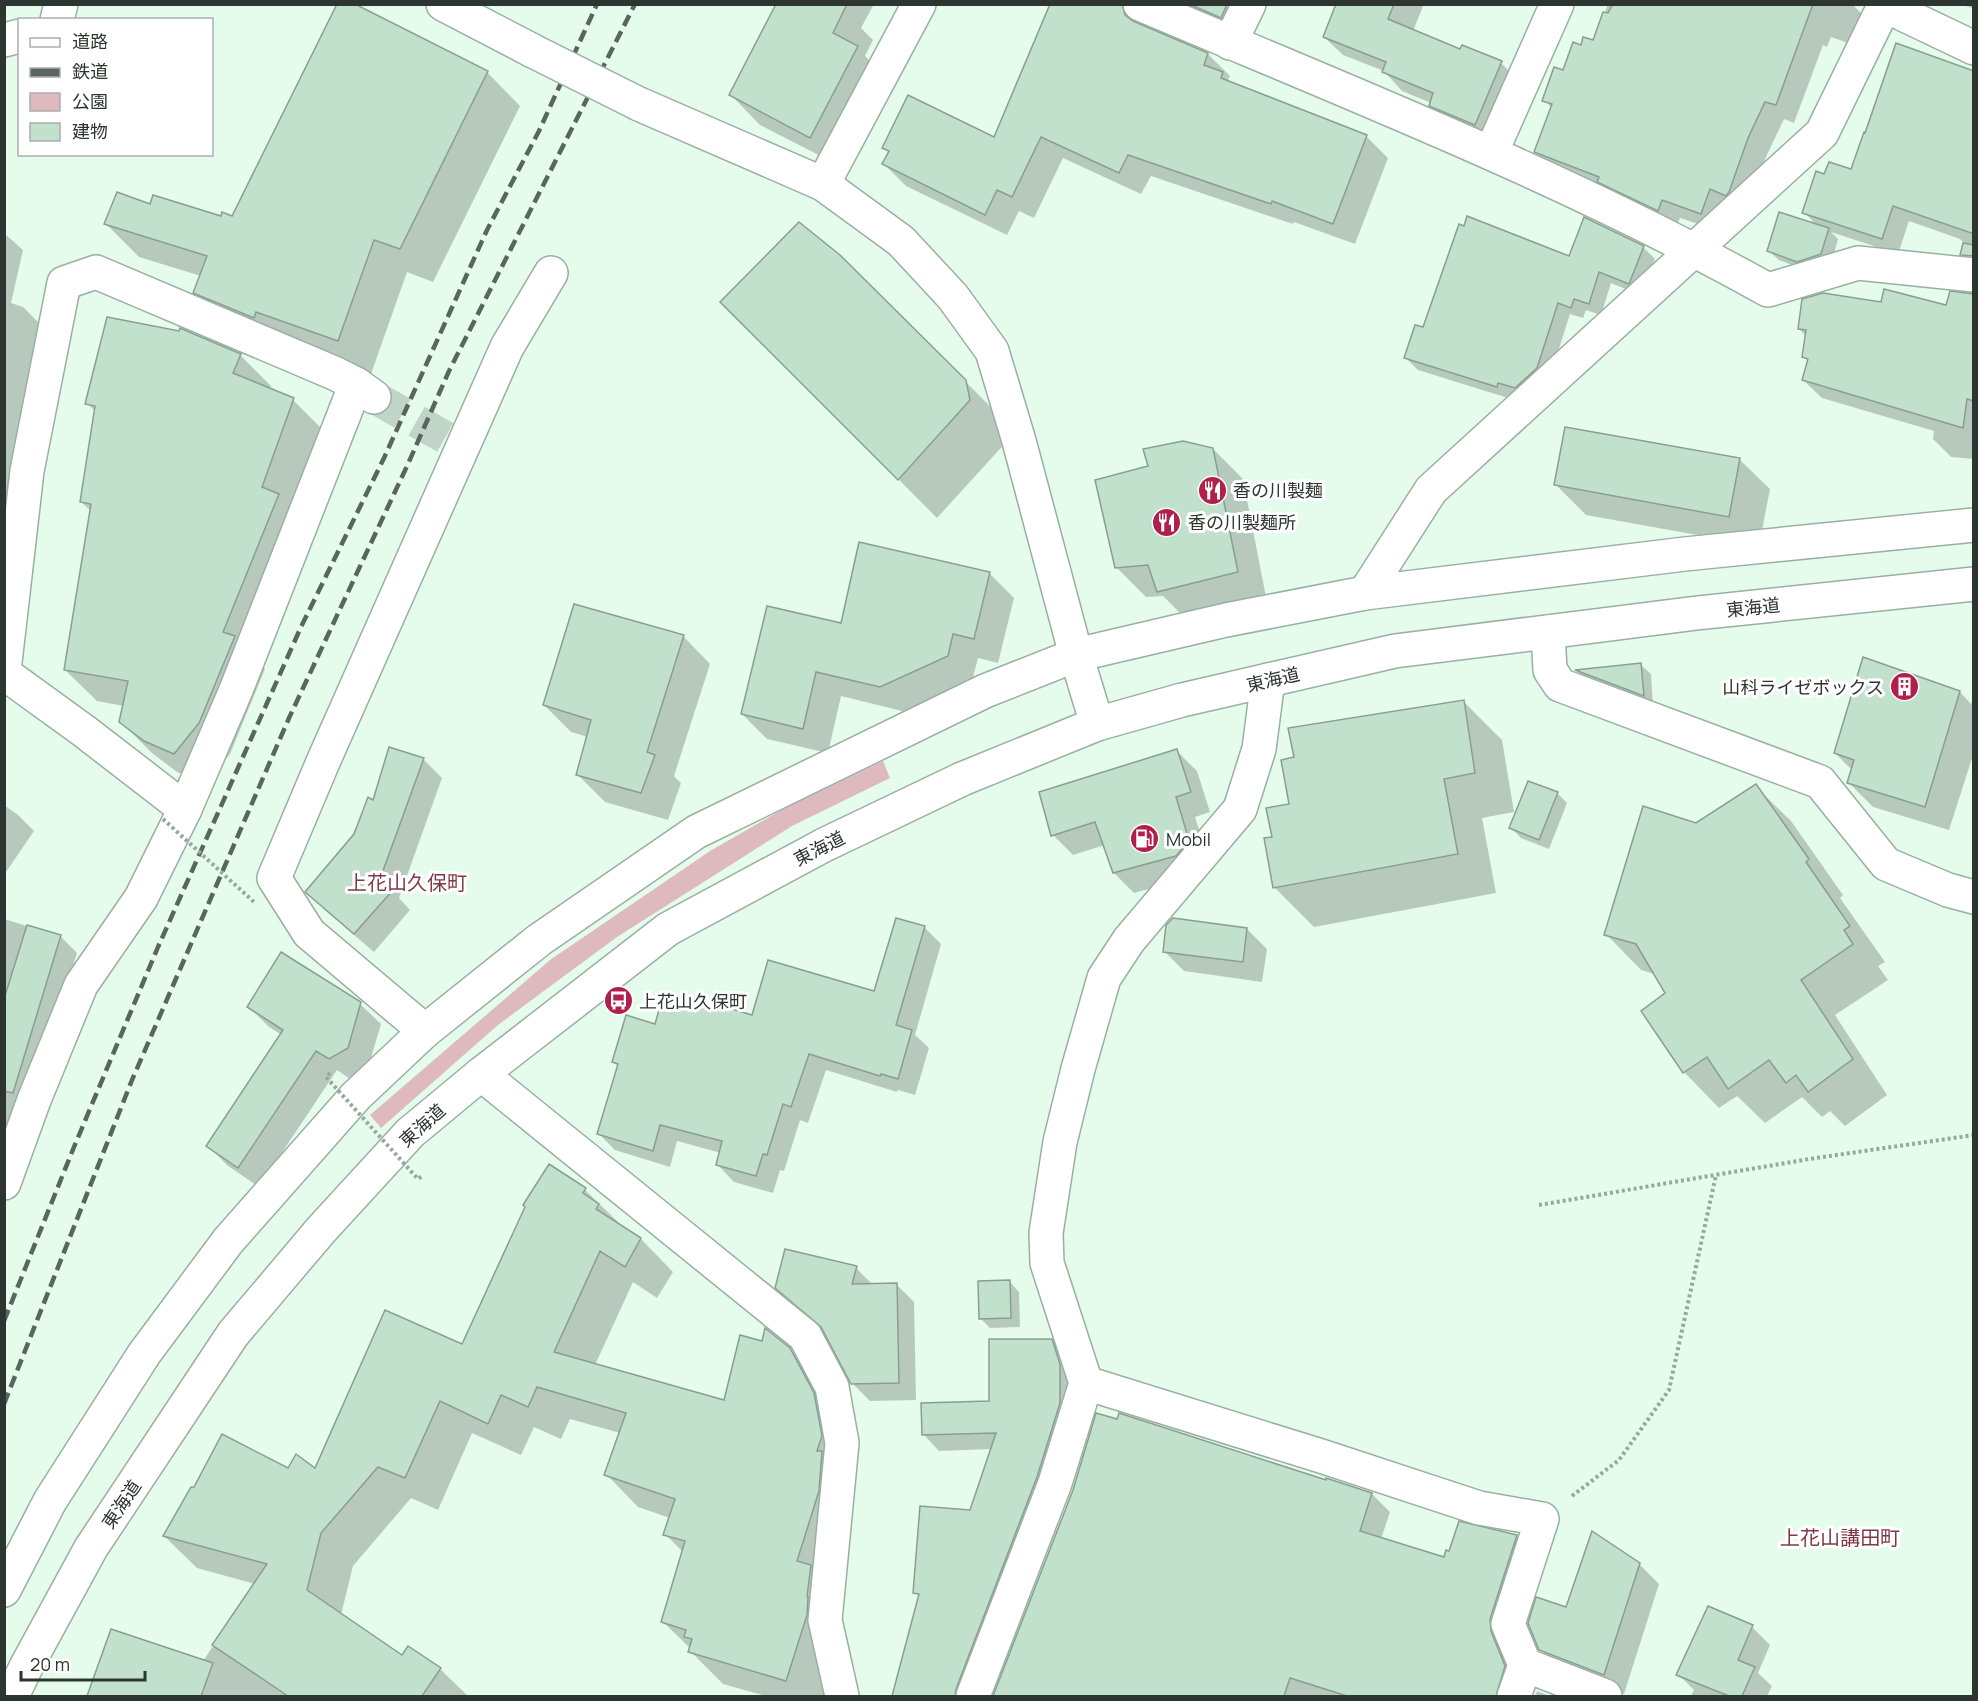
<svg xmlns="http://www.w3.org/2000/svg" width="1978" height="1701" viewBox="0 0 1978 1701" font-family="Manrope,'Noto Sans JP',sans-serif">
	<rect width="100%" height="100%" fill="#e5fced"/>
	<!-- green -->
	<path fill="#debabe" d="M883 761 890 778 792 826 617 937 498 1025 381 1128 370 1115 550 960 710 851 785 808Z"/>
	<!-- shadow -->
	<g fill="#0003">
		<path d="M778 4H874L861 28 873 40 865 56 886 77 840 166 760 125 731 95Z"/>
		<path d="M1052 4H1258L1243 39 1144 20 1143 27 1208 54 1230 76 1228 79 1233 84 1367 137 1388 158 1355 244 1294 222 1293 224 1151 176 1141 194 1063 158 1034 218 1019 211 1007 235 906 186 884 164 890 153 884 147 995 139Z"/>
		<path d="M1338 4H1424L1413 31 1461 51 1501 63 1519 81 1494 142 1449 124 1430 105 1431 103 1402 91 1384 71 1343 55 1324 37Z"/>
		<path d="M1608 4H1852L1867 19 1857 46 1831 37 1827 47 1823 45 1794 123 1784 119 1766 157 1747 211 1719 231 1680 218 1676 228 1554 170 1535 152 1552 108 1544 100 1582 47 1594 42Z"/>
		<path d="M1965 4H1974V9L1966 6Z"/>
		<path d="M487 72 520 106 433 282 407 272 371 374 289 344 228 326 195 292 201 276 139 257 106 224 151 206 233 218Z"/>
		<path d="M1974 73V253L1960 239 1909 221 1898 254 1831 232 1838 239 1831 264 1808 271 1779 260 1769 251 1817 226 1804 212 1825 176 1851 171Z"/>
		<path d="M4 233 23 250 11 303 23 307 40 324 4 543Z"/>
		<path d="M1643 247 1655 259 1640 295 1611 283 1601 315 1586 310 1583 318 1570 314 1549 380 1527 399 1510 394 1508 398 1418 370 1406 358 1424 329 1570 258Z"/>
		<path d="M839 256 1005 421 1008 440 937 518 722 302Z"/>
		<path d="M1882 304 1974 309V459L1951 457 1933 439 1934 431 1822 398 1803 380 1809 362 1804 357 1806 336 1799 329Z"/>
		<path d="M240 355 271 386 270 390 293 400 324 431 256 660 265 669 230 754 206 784 177 772 152 753 120 721 124 706 97 701 65 670 91 511 81 502 96 412 87 403Z"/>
		<path d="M1566 428 1740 460 1770 489 1759 546 1586 515 1556 485Z"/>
		<path d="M1213 449 1243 479 1267 602 1188 621 1163 596 1146 597 1116 567Z"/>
		<path d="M989 573 1014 598 998 663 978 658 972 681 906 712 841 696 828 753 767 739 742 714 842 625Z"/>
		<path d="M683 636 710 664 674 776 681 783 668 820 605 802 578 775 588 737 571 732 544 705Z"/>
		<path d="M1641 665 1651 674 1653 705 1586 680 1578 672Z"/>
		<path d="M1960 692 1971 704 1974 696V752L1949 830 1873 807 1849 783 1852 770 1835 753Z"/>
		<path d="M1463 701 1502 740 1514 812 1482 818 1496 893 1314 927 1275 888 1273 838 1291 805Z"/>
		<path d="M1177 751 1197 771 1210 812 1195 817 1209 861 1196 876 1134 893 1114 873 1105 845 1073 855 1053 835Z"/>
		<path d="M423 759 442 778 399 898 410 910 374 952 326 911 307 892 355 835 374 802Z"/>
		<path d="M1755 786 1791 821 1843 895 1840 898 1885 962 1878 966 1888 980 1835 1015 1887 1095 1845 1126 1830 1111 1822 1117 1802 1097 1765 1123 1737 1096 1719 1108 1684 1072 1643 1011 1667 994 1655 974 1641 970 1606 934 1696 824Z"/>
		<path d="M1557 793 1567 803 1549 849 1521 838 1511 828Z"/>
		<path d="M4 805 18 815 34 831 4 875Z"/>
		<path d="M4 919 60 936 77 953 4 1188Z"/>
		<path d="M924 927 941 944 915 1035 929 1048 915 1095 898 1090 897 1092 826 1070 808 1123 800 1120 784 1171 780 1170 773 1193 734 1182 717 1164 721 1153 677 1141 670 1167 615 1150 598 1133 619 1067 614 1062 656 1026 722 1011 753 1017 875 993Z"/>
		<path d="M1247 929 1267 949 1262 982 1184 971 1164 951Z"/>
		<path d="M360 1004 381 1024 368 1068 350 1079 337 1070 259 1187 228 1166 208 1146 282 1035 269 1027 249 1007Z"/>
		<path d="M550 1166 585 1190 618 1222 616 1224 641 1239 673 1272 657 1298 633 1282 595 1365 725 1402 789 1349 822 1382 839 1648 824 1696H766L723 1684 690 1651 691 1649 663 1622 683 1552 665 1534 670 1518 638 1507 606 1474 620 1433 570 1419 561 1439 534 1427 521 1455 472 1433 438 1510 411 1498 353 1566 341 1615 402 1657 440 1669 468 1696H89L111 1630 203 1661 255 1584 197 1568 164 1536 288 1470 316 1471 462 1346Z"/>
		<path d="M856 1268 873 1285 896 1284 914 1302 916 1400 870 1401 852 1383 825 1331 777 1287Z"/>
		<path d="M1010 1282 1019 1292 1020 1327 990 1328 980 1318Z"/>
		<path d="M1051 1340 1068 1357 1076 1382 974 1696H892L920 1597 915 1592 971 1512 992 1449 939 1451 923 1434 990 1402Z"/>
		<path d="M1327 1482 1372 1494 1390 1512 1381 1539 1445 1558 1516 1537 1534 1555 1508 1638 1518 1696H1014L1000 1683Z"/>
		<path d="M1639 1564 1659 1584 1624 1694 1561 1670 1541 1650 1567 1609Z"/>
		<path d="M1752 1627 1770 1645 1758 1673 1772 1686 1767 1696H1691L1694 1690 1678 1674Z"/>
		<path d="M1537 1691 1550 1696H1535Z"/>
	</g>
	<!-- building -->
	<g fill="#c2e1cd" stroke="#899e90" stroke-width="1.5">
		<path d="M337 4H355L488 71 400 249 374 240 338 341 256 312 254 318 193 293 207 256 104 224 117 192 150 204 153 195 221 216 222 212 232 216Z"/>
		<path d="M776 4H847L833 33 858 46 810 138 729 95Z"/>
		<path d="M1050 4H1122L1125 15 1133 21 1208 53 1204 65 1223 72 1221 78 1367 135 1333 224 1272 201 1271 204 1128 155 1119 173 1041 137 1012 197 997 190 985 215 882 164 889 151 882 148 908 95 994 137Z"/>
		<path d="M1189 4H1227L1221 18Z"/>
		<path d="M1336 4H1394L1388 19 1460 49 1462 45 1502 61 1475 125 1429 106 1433 93 1382 72 1386 62 1323 37Z"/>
		<path d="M1613 4H1813L1776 105 1765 102 1748 138 1729 192 1726 196 1710 189 1701 214 1662 200 1658 211 1597 182 1599 177 1534 152 1552 104 1542 101 1554 67 1563 70 1573 42 1581 45 1583 37 1593 40 1603 12 1608 13Z"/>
		<path d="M1896 43 1974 71V234L1893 206 1882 239 1802 213 1816 171 1824 174 1829 162 1851 169 1864 132 1865 133Z"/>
		<path d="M1779 212 1829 228 1821 254 1797 262 1767 251Z"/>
		<path d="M1467 216 1569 256 1584 217 1644 246 1629 284 1599 272 1589 304 1574 299 1571 308 1558 303 1537 368 1515 388 1498 383 1497 387 1404 358 1415 325 1423 327 1459 224 1464 226Z"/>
		<path d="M799 222 840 255 966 380 970 400 898 480 720 302Z"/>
		<path d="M1963 243 1974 245V256L1960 255Z"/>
		<path d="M1884 289 1946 305 1950 291 1974 294V401L1967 399 1963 428 1802 380 1808 359 1802 357 1806 330 1798 329 1802 299 1823 293 1881 302Z"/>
		<path d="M107 317 179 331 180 328 241 354 233 373 294 398 262 487 279 494 223 632 235 636 199 723 174 754 144 741 119 722 128 681 64 670 91 504 80 502 95 406 85 404Z"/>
		<path d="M1565 427 1740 458 1729 517 1554 485Z"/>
		<path d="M1183 441 1213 448 1238 572 1157 592 1148 565 1115 568 1095 480 1148 466 1143 449Z"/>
		<path d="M859 542 990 572 974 639 953 634 948 656 880 687 816 672 803 729 741 714 767 606 841 623Z"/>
		<path d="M574 604 684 635 647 752 655 755 641 793 576 775 591 720 543 705Z"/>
		<path d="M1863 657 1960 691 1925 807 1847 783 1854 760 1834 753Z"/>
		<path d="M1641 663 1644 696 1575 670Z"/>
		<path d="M1464 700 1475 773 1444 779 1458 854 1273 888 1264 838 1272 837 1266 808 1289 804 1281 760 1294 757 1288 728Z"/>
		<path d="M389 747 424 758 380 879 393 890 354 934 305 892 354 834 368 797 373 800Z"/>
		<path d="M1177 749 1191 792 1176 797 1189 840 1176 856 1113 873 1095 822 1051 836 1039 792Z"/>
		<path d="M1528 781 1558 792 1539 840 1509 828Z"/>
		<path d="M1756 784 1809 859 1806 862 1850 926 1844 930 1853 944 1801 980 1853 1059 1808 1092 1796 1075 1786 1083 1769 1060 1728 1089 1707 1057 1683 1073 1641 1011 1665 993 1636 944 1604 935 1643 806 1696 823Z"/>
		<path d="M896 918 925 926 896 1025 912 1030 898 1079 881 1074 880 1076 809 1054 791 1107 783 1104 767 1155 763 1154 756 1176 716 1165 722 1141 660 1125 653 1151 597 1134 618 1064 612 1062 626 1015 655 1024 664 992 721 1010 722 1006 752 1015 768 960 874 991Z"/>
		<path d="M1173 918 1247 928 1243 962 1163 952 1166 925Z"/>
		<path d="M27 925 61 935 13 1093 4 1091V999Z"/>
		<path d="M281 952 361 1002 348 1048 329 1059 316 1051 238 1168 206 1146 283 1030 247 1007Z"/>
		<path d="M549 1164 586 1188 583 1193 599 1204 596 1209 641 1238 625 1267 600 1251 554 1352 724 1400 740 1335 762 1341 765 1328 790 1348 814 1393 822 1436 817 1451H822L819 1491 797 1561 811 1565 807 1596 808 1597 807 1615 786 1681 688 1652 692 1639 684 1637 686 1630 661 1622 685 1541 663 1535 675 1499 604 1475 626 1413 537 1387 528 1407 501 1395 488 1424 440 1401 405 1478 378 1467 321 1533 307 1590 402 1655 408 1646 441 1668 422 1696H288L212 1645 267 1564 163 1536 191 1487H194L222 1434 288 1468 296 1454 315 1468 385 1310 462 1344 525 1207 523 1205Z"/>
		<path d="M785 1249 857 1266 852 1284 897 1283 899 1383 851 1384 821 1327 775 1288Z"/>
		<path d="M1010 1280 1011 1318 979 1319 978 1281Z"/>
		<path d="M989 1339H1052L1060 1364V1403L1037 1477 956 1689 955 1696H892L919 1594 913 1593 920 1506 970 1510 996 1433 922 1435 921 1403 989 1401Z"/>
		<path d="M1096 1413 1117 1419 1119 1413 1326 1480V1478L1372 1493 1360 1531 1444 1557 1446 1550 1449 1551 1459 1521 1517 1535 1490 1619 1491 1631 1505 1666 1496 1696H1347L1290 1678 1284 1696H993L1073 1490Z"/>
		<path d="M1592 1531 1640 1563 1604 1675 1539 1650 1528 1623 1536 1597 1566 1607Z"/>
		<path d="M1708 1606 1753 1625 1738 1660 1755 1667 1742 1696H1729L1676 1675Z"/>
		<path d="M111 1629 213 1663 201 1696H87Z"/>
	</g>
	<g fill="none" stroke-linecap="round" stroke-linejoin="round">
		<!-- minor-tunnel -->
		<path stroke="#c0d4c7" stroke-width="33" stroke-dasharray="33 16" stroke-linecap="butt" d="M374 397 462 447"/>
		<defs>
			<g id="minor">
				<path d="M443 4 533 51"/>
				<path d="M1140 4C1352 94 1567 178 1768 290L1858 263 1974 275"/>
				<path d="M1884 5 1974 48"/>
				<path d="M57 20 61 4"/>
				<path d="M4 40 20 36"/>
				<path d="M1230 43 1249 4"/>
				<path d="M639 104 823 184 901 241 953 297 992 351 1019 441 1076 655 1097 724"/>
				<path d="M1491 153 1557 4"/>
				<path d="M823 184 919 4"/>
				<path d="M1365 593 1431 490 1822 133 1885 4"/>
				<path d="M1548 632 1550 670 1560 685 1820 782 1886 864 1948 890 1974 897"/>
				<path d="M4 671 27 471 64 283 96 272 334 373 356 384 374 397"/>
				<path d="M4 673 84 731 185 809 141 898 81 985 34 1100 4 1183"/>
				<path d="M185 809 236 690 356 384"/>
				<path d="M425 1031 309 933 274 878 323 762 507 347 551 273"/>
				<path d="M481 1074 805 1336 832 1387 842 1443 825 1620 842 1696"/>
				<path d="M1086 1383 1321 1456 1479 1508 1542 1519 1508 1624 1525 1665 1514 1696"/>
				<path d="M1525 1665 1605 1696"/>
				<path d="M973 1696 1055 1483 1086 1383 1047 1263 1046 1233 1060 1142 1078 1069 1104 978 1129 940 1240 809 1259 749 1268 680"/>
			</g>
			<g id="highway">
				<path d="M4 1590 50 1501 144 1354 228 1241 356 1096 425 1031 539 940 696 832 985 691 1076 655 1226 620 1365 593 1685 554 1974 525"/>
				<path d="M12 1696 26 1667 91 1548 233 1334 321 1230 410 1133 481 1074 668 929 824 845 962 779 1097 724 1182 700 1395 651 1697 613 1974 584"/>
			</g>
		</defs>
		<!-- minor casing -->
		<use href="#minor" stroke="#9aafa1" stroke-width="36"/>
		<!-- highway casing -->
		<use href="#highway" stroke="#9aafa1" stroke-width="36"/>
		<!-- path -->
		<g stroke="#96a79c" stroke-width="4" stroke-dasharray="3 3" stroke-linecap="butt">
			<path d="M1539 1205 1809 1159 1974 1135"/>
			<path d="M1572 1496 1619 1460 1669 1390 1716 1175"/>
		</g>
		<!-- minor -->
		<use href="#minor" stroke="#fff" stroke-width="33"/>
		<!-- highway -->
		<use href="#highway" stroke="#fff" stroke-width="33"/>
		<!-- rail -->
		<g stroke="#59655d" stroke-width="4.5" stroke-dasharray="12 6" stroke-linecap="butt">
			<path d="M4 1321 74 1147 158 947 301 627 384 458 487 230 539 131 597 4"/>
			<path d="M4 1404 132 1080 289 718 408 464 449 371 635 4"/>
		</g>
		<defs>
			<path id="minor-bridge" d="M533 51 639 104"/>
		</defs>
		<!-- minor-bridge casing -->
		<use href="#minor-bridge" stroke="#9aafa1" stroke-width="36" stroke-linecap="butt"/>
		<!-- path-bridge -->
		<g stroke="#96a79c" stroke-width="4" stroke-dasharray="3 3" stroke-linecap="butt">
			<path d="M163 819 254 902"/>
			<path d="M330 1073 326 1077 418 1179 422 1176"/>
		</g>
		<!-- minor-bridge -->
		<use href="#minor-bridge" stroke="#fff" stroke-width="33"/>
	</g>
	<!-- icons -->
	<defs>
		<symbol id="restaurant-disc" viewBox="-11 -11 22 22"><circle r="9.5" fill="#b11f4b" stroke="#fff"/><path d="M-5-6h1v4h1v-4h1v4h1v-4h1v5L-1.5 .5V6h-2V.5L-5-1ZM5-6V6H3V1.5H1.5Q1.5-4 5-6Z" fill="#fff"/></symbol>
		<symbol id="building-disc" viewBox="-11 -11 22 22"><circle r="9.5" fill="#b11f4b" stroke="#fff"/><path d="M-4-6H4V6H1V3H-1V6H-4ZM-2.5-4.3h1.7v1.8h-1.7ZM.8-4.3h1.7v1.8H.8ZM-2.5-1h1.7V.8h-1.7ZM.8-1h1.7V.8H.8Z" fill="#fff"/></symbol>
		<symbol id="fuel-disc" viewBox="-11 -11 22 22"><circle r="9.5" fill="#b11f4b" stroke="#fff"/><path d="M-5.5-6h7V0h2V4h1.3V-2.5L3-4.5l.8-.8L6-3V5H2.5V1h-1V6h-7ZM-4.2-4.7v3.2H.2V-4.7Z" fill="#fff"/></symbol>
		<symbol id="bus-disc" viewBox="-11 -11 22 22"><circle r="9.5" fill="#b11f4b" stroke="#fff"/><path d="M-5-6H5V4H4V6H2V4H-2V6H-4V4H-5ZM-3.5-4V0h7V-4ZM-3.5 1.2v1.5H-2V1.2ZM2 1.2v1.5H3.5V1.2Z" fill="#fff"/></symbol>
	</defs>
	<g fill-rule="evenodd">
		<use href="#restaurant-disc" x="1196" y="474" width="33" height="33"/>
		<use href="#restaurant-disc" x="1150" y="506" width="33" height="33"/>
		<use href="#building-disc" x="1888" y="670" width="33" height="33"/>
		<use href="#fuel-disc" x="1128" y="822" width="33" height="33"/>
		<use href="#bus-disc" x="602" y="984" width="33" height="33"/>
	</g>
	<g text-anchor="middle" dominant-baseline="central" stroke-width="6" stroke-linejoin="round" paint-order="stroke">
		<!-- poi labels -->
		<g font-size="18" fill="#2c352f" stroke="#fff" text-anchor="start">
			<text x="1233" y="490">香の川製麺</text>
			<text x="1188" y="522">香の川製麺所</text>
			<text x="1884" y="687" text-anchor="end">山科ライゼボックス</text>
			<text x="1166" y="839">Mobil</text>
			<text x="639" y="1001">上花山久保町</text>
		</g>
		<!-- street labels -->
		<g font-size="18" fill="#2c352f" stroke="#fff">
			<text transform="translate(1753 607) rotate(-6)">東海道</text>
			<text transform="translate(1273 679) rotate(-13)">東海道</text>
			<text transform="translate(819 848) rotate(-27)">東海道</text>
			<text transform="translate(422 1125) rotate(-42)">東海道</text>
			<text transform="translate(121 1504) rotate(-56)">東海道</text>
		</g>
		<!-- neighbourhood labels -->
		<g font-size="20" fill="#803846" stroke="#fff">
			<text x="407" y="882">上花山久保町</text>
			<text x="1840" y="1537">上花山講田町</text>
		</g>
	</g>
	<!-- border -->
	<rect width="1978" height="1701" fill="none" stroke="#2c352f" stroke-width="12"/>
	<!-- legend -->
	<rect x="18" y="18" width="195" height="138" fill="#ffffff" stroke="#abaeac" stroke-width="1.5"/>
	<rect x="30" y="38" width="30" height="9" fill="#ffffff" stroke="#abaeac" stroke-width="1.5"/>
	<text x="72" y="48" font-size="18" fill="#2c352f">道路</text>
	<rect x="30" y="68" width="30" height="9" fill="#59655d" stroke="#abaeac" stroke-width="1.5"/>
	<text x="72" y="78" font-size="18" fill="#2c352f">鉄道</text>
	<rect x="30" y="93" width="30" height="18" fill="#debabe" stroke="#abaeac" stroke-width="1.5"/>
	<text x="72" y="108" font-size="18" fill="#2c352f">公園</text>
	<rect x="30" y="123" width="30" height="18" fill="#c2e1cd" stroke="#abaeac" stroke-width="1.5"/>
	<text x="72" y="138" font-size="18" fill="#2c352f">建物</text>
	<!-- scale -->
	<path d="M21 1671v9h124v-9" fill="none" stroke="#2c352f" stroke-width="3"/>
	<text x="30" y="1671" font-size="18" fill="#2c352f" stroke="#ffffff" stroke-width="4.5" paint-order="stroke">20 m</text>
</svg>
